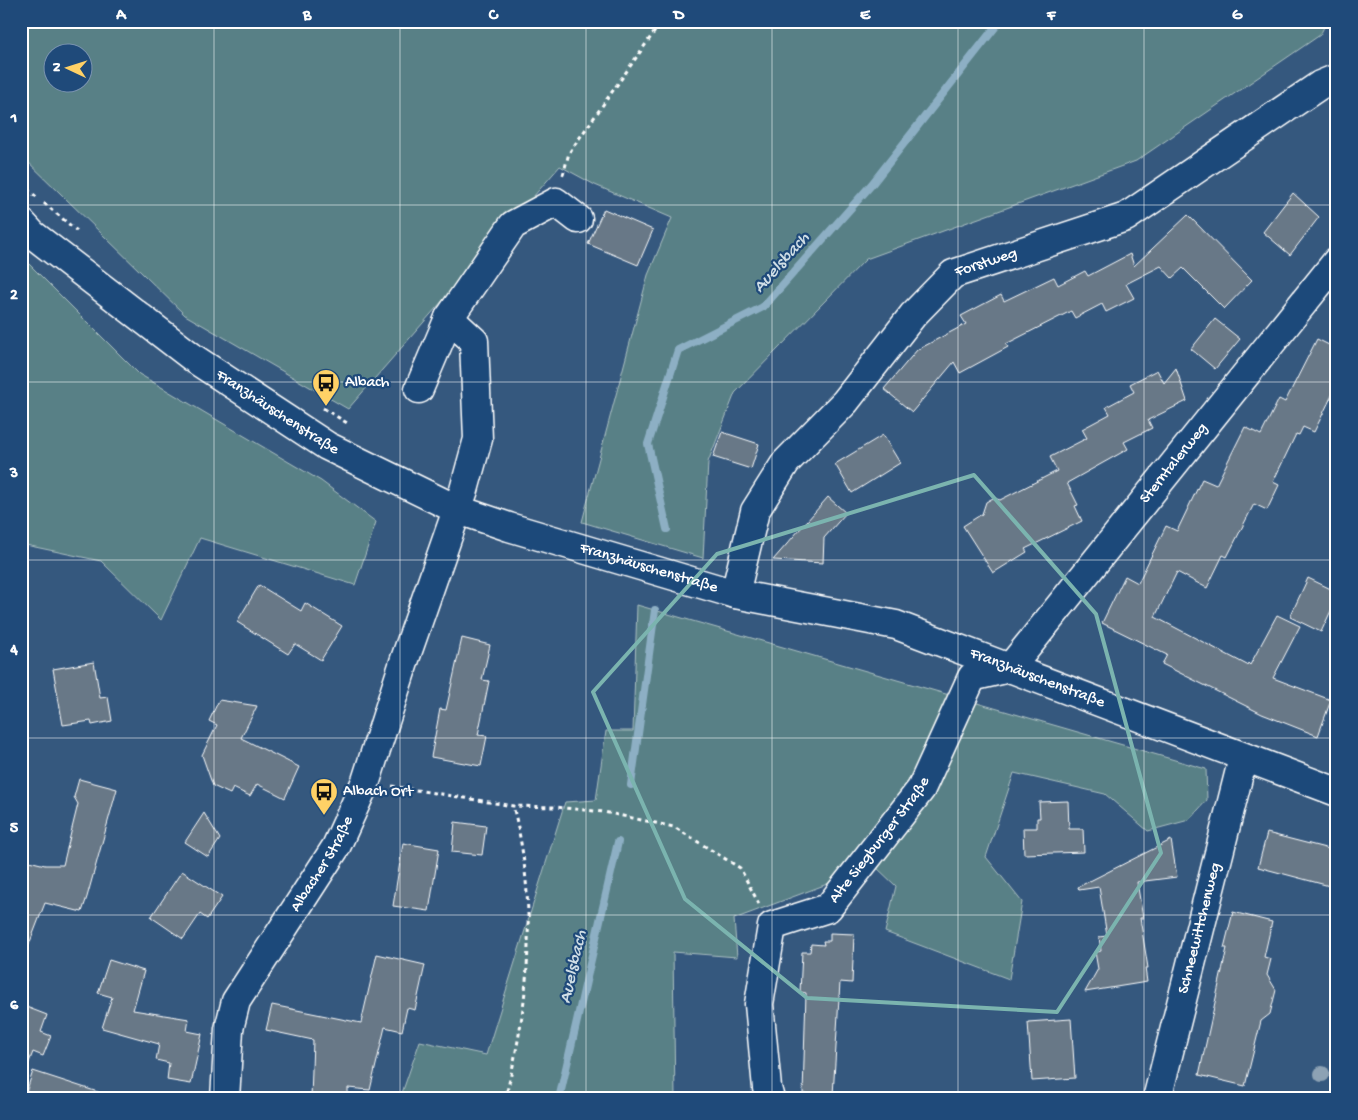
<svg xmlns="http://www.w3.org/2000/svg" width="1358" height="1120" viewBox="0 0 1358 1120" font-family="'Gochi Hand',sans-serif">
	<rect width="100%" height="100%" fill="#35587e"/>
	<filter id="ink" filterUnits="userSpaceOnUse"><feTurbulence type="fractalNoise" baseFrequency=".02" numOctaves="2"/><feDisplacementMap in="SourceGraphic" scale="10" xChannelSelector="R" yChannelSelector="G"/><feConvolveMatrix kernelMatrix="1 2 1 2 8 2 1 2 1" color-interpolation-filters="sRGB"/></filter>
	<g filter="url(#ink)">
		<!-- green -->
		<g fill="#588086" stroke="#acc0c2" fill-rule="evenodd">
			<path d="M21 21H1327L1320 35 1136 161 866 259 735 393 708 462 703 558 582 522 648 275 672 218 595 185 560 166 348 409 185 315 21 155ZM52 52H82V82H52Z"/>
			<path d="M21 256 139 374 321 481 376 522 355 585 200 538 161 620 101 561 21 544Z"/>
			<path d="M637 605 1206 769 1207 800 1189 820 1148 831 1105 794 1014 773 986 857 1022 902 1009 979 885 932 896 886 875 866 734 919 737 957 673 952 675 1099H400L420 1041 486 1055 565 802 596 800 606 731H633Z"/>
		</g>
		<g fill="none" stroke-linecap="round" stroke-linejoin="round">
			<!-- stream -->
			<g stroke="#8dafc4" stroke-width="8">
				<path d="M667 529 648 444 678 350 763 307 872 184 1000 21"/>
				<path d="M631 785 655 610"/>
				<path d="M559 1099 618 842"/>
			</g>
		</g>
		<!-- building -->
		<g fill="#677887" stroke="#fff">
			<path d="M1293 193 1319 217 1290 255 1263 232Z"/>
			<path d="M604 209 653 230 638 265 588 244Z"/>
			<path d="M1188 215 1252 280 1224 309 1183 268 1172 278 1161 266 1126 284 1134 298 1106 312 1102 304 1075 318 1071 311 1006 344 1008 347 960 373 954 362 912 412 884 389 917 350 966 324 961 316 1001 295 1004 301 1054 277 1058 285 1085 271 1088 276 1130 254 1134 266Z"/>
			<path d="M1215 319 1240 339 1215 369 1191 349Z"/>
			<path d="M1317 339 1337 349V385L1314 432 1303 427 1299 435 1296 434 1273 482 1279 485 1267 510 1254 504 1227 557 1223 555 1207 588 1177 572 1155 617 1247 665 1248 663 1250 665 1277 615 1300 626 1273 678 1331 700 1318 736 1262 714 1162 664 1167 655 1102 623 1125 576 1138 583 1166 526 1177 531 1202 479 1216 485 1245 427 1261 435 1279 399 1285 402Z"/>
			<path d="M1176 368 1187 401 1148 420 1152 428 1124 442 1128 449 1067 483 1078 505 1075 506 1082 521 1025 549 1027 552 993 573 963 526 982 514 986 502 993 498 1000 500 1057 471 1050 457 1087 438 1082 429 1110 414 1106 407 1134 392 1130 384 1157 370 1164 383Z"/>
			<path d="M722 432 759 444 751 469 713 457Z"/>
			<path d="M883 435 900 463 852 493 835 464Z"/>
			<path d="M828 497 846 513 824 538 823 563 773 560Z"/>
			<path d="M1308 578 1337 592V598L1321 632 1290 617Z"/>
			<path d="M259 585 301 611 305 603 342 626 321 660 295 644 288 654 237 622Z"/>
			<path d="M462 638 490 645 482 680 489 681 478 735 487 736 481 766 431 757 440 709 446 710Z"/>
			<path d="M94 662 100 698 108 697 112 721 92 725 91 721 63 725 53 669Z"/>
			<path d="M219 700 257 706 241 738 299 767 285 798 257 784 250 796 233 788 230 794 213 786 202 755 217 725 209 721Z"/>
			<path d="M79 779 117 789 87 897 82 912 45 903 23 960H21V859L45 865H63L78 804 74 797Z"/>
			<path d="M1068 801 1069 829H1083L1084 852 1024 854 1023 828H1037V818H1040L1039 802Z"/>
			<path d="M204 813 220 839 208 857 185 842Z"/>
			<path d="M455 822 486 826 482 855 452 852Z"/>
			<path d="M1267 833 1337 851V888L1258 867Z"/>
			<path d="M1171 840 1177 877 1137 882 1143 918H1140L1148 968H1145L1147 982 1085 992 1098 969 1095 952 1101 951 1099 937 1107 936 1099 887 1079 890 1078 887Z"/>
			<path d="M403 843 439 849 429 911 393 906Z"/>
			<path d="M182 871 222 897 207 919 200 914 183 939 151 917Z"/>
			<path d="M1233 912 1272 922 1264 957 1271 959 1267 975 1276 990 1270 1014 1261 1021 1245 1086 1199 1075 1227 948H1224Z"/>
			<path d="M830 933 854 934 852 983 840 982 833 1095 803 1094 806 993 800 992 802 952H810L811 944 824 945 823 941H830Z"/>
			<path d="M377 954 425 965 415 1010 407 1008 402 1031 385 1027 370 1090 348 1088V1099H311L313 1040 266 1030 272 1005 361 1023Z"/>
			<path d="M109 960 144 971 133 1010 189 1019 187 1031 202 1034 191 1084 167 1080 169 1063 156 1060 159 1044 102 1028 112 997 98 993Z"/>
			<path d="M21 1005 47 1015 41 1032 51 1036 43 1056 33 1052 23 1078 21 1077Z"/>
			<path d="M1071 1019 1075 1078 1032 1081 1028 1022Z"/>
			<path d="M33 1071 104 1094 103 1099H24Z"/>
		</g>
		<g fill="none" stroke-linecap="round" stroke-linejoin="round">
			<defs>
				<g id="minor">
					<path id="s1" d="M21 222 32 234 196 360 327 446 456 509 509 527 735 594 896 625 1337 792"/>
					<path d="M419 389 449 318 513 225 556 202 578 219"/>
					<path id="s2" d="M735 594 755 511 786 462 845 402 913 315 953 274 1126 217 1320 85 1337 78"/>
					<path id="s3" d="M225 1099 229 1029 236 1001 336 847 366 781 405 659 464 490 478 439 474 341 449 318"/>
					<path id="s4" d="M770 1099 767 1088 759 1004 772 926 828 908 921 789 972 677 1010 668 1337 261"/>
					<path id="s5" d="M1157 1099 1243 758"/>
				</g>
			</defs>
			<!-- minor casing -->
			<use href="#minor" stroke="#fff" stroke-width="31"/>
			<!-- path -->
			<g stroke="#fff" stroke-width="3" stroke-dasharray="4 4" stroke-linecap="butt">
				<path d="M563 175 569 153 662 21"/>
				<path d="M21 184 39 199"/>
				<path d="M44 203 77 231"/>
				<path d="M323 408 347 423"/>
				<path d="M392 786 513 806 555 807 604 812 674 827 740 868 759 904"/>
				<path d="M505 1099C530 1004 538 902 513 806"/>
			</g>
			<!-- minor -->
			<use href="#minor" stroke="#1f4a7a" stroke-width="28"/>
		</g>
		<!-- trees -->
		<circle fill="#8da2b4" cx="1322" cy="1074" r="8"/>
	</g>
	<!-- marked area -->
	<path fill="none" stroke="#7bb4af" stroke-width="4" stroke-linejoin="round" d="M974 475 1096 614 1161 853 1057 1012 807 998 685 899 593 692 717 554Z"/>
	<!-- grid -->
	<path fill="none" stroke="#fff" stroke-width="1" stroke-opacity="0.55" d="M214 21V1099M400 21V1099M586 21V1099M772 21V1099M958 21V1099M1144 21V1099M21 205H1337M21 382H1337M21 560H1337M21 738H1337M21 915H1337"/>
	<!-- icons -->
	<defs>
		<symbol id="bus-pin" viewBox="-11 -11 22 30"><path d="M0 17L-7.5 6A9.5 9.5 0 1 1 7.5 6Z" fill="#ffd166" stroke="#1f4a7a"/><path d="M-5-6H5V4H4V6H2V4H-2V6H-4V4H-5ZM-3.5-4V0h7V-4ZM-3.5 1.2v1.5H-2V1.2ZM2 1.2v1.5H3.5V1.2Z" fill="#111"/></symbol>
	</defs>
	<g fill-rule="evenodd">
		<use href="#bus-pin" x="310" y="367" width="32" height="43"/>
		<use href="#bus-pin" x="308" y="776" width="32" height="43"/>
	</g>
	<g text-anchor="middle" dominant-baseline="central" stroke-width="4.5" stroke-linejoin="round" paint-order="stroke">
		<!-- street labels -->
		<g font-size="16" fill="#fff" stroke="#1f4a7a">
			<text stroke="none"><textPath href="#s2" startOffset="430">Forstweg</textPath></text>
			<text stroke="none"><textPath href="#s1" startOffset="320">Franzhäuschenstraße</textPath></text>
			<text stroke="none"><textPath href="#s4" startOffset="809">Sterntalerweg</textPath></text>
			<text stroke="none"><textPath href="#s1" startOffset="725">Franzhäuschenstraße</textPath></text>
			<text stroke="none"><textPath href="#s1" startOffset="1130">Franzhäuschenstraße</textPath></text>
			<text stroke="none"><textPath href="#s4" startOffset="319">Alte Siegburger Straße</textPath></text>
			<text stroke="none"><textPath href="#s3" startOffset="261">Albacher Straße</textPath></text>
			<text stroke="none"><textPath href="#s5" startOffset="176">Schneewittchenweg</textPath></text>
		</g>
		<!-- poi labels -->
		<g font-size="16" fill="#fff" stroke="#1f4a7a" text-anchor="start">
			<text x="345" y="383">Albach</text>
			<text x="343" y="792">Albach Ort</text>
		</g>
		<!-- water labels -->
		<g font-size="18" font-style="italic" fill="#d0dee6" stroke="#1f4a7a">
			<text transform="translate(782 263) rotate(-48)">Auelsbach</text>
			<text transform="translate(574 967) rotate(-77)">Auelsbach</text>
		</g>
	</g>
	<!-- margin -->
	<rect width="1358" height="1120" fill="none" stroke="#1f4a7a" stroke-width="55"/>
	<!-- north arrow -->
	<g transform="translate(68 68) rotate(274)"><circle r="24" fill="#1f4a7a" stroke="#7992af"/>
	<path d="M0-4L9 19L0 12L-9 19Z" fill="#ffd166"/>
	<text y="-8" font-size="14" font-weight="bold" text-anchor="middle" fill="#ffffff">N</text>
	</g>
	<rect x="28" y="28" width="1302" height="1064" fill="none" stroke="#fff" stroke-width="2"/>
	<g font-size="16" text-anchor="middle" font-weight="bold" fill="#fff">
		<text x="121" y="19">A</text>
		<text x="307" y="19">B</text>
		<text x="493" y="19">C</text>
		<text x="679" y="19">D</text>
		<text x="865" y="19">E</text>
		<text x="1051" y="19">F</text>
		<text x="1237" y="19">G</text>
		<text x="14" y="122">1</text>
		<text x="14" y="299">2</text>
		<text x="14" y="477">3</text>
		<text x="14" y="654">4</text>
		<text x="14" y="832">5</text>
		<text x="14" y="1009">6</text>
	</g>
</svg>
